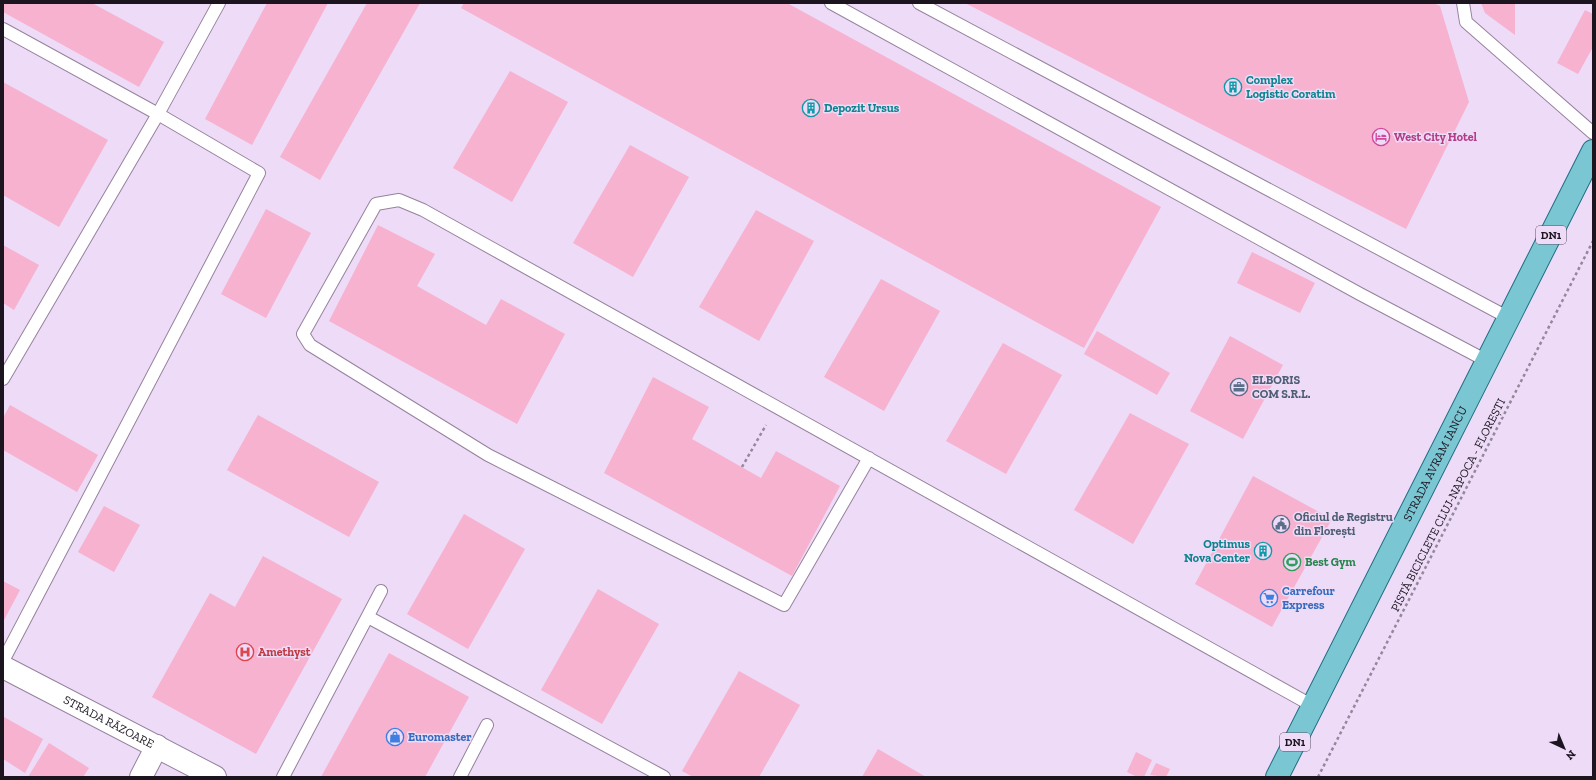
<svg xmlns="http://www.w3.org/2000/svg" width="1596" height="780" viewBox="0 0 1596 780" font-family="'Zilla Slab',serif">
	<rect width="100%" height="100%" fill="#eedbf7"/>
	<!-- building -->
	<g fill="#f6b2cf">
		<path d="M3 3H92L164 42 139 87 3 12Z"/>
		<path d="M267 3H328L252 145 205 119Z"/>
		<path d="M367 3H420L320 180 280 157Z"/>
		<path d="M464 3H787L1161 207 1084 348 461 8Z"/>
		<path d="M965 3H1433L1440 6 1469 102 1406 229Z"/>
		<path d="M1481 3H1515V35L1485 13Z"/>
		<path d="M1585 10 1593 14V47L1578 74 1557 63Z"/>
		<path d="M510 71 568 102 512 202 453 168Z"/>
		<path d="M3 82 108 140 59 227 3 195Z"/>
		<path d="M630 145 689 177 633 277 573 243Z"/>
		<path d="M266 209 311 233 266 318 221 294Z"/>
		<path d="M756 210 814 241 759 341 699 307Z"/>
		<path d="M378 225 435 254 417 286 486 325 501 299 565 334 517 424 329 321Z"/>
		<path d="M3 245 39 265 14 310 3 303Z"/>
		<path d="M1252 252 1315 283 1300 313 1237 283Z"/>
		<path d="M881 279 940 311 884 411 824 377Z"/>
		<path d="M1097 331 1170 373 1157 395 1084 354Z"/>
		<path d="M1230 336 1283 365 1243 439 1190 411Z"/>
		<path d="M1003 343 1062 375 1006 474 946 441Z"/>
		<path d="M653 377 709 407 692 439 761 478 776 451 840 486 792 576 604 473Z"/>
		<path d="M10 405 98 455 77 492 3 450V418Z"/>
		<path d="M1130 413 1189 444 1133 544 1074 510Z"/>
		<path d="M258 415 379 482 349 537 227 470Z"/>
		<path d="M1253 476 1332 519 1272 627 1195 584Z"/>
		<path d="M104 506 140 525 114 572 78 552Z"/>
		<path d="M464 514 525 549 468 649 407 614Z"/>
		<path d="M263 556 342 599 256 754 152 697 210 593 235 607Z"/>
		<path d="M3 581 20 590 3 622Z"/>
		<path d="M598 589 659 624 602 724 541 690Z"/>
		<path d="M389 653 469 697 425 777H321Z"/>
		<path d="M739 671 800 705 759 777H693L682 771Z"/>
		<path d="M4 717 43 739 25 773 3 759Z"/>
		<path d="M49 743 89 768 83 777H28Z"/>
		<path d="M878 749 926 777H862Z"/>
		<path d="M1136 752 1152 760 1144 777H1137L1127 772Z"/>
		<path d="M1156 763 1170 769 1166 777 1150 775Z"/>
	</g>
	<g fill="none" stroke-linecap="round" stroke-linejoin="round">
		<defs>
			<g id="lane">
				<path d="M831 3 1360 294 1487 361"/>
				<path d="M919 3 1509 318"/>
				<path d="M1463 3 1466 22 1593 133"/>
				<path d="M3 29 158 114 259 173 3 661"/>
				<path d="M3 379 158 114 219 3"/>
				<path d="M869 458 784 605 488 455 310 345 303 334 376 204 399 200 423 210 1313 706"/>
				<path d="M368 617 664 777"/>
				<path d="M283 777 381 591"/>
				<path d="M460 777 487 725"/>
			</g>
			<path id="street" d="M141 777 157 746"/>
			<g id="secondary">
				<path id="s1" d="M3 667 215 777"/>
			</g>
			<g id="primary">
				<path id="s2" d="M1277 777 1593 151"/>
			</g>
		</defs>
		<!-- lane casing -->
		<use href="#lane" stroke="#95839d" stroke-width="14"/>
		<!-- street casing -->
		<use href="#street" stroke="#95839d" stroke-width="24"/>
		<!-- secondary casing -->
		<use href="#secondary" stroke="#95839d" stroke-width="24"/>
		<!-- primary casing -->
		<use href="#primary" stroke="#1f6f81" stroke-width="24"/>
		<!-- path -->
		<g stroke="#95879b" stroke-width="2.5" stroke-dasharray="3 3" stroke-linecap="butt">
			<path d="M742 467 766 425"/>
			<path d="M1318 777 1593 241"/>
		</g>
		<!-- lane -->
		<use href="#lane" stroke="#fff" stroke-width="12"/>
		<!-- street -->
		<use href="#street" stroke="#fff" stroke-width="22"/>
		<!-- secondary -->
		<use href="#secondary" stroke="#fff" stroke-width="22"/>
		<!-- primary -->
		<use href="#primary" stroke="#7ac6d3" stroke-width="22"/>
	</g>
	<!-- icons -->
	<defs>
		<symbol id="building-ring" viewBox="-11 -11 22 22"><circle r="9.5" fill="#eedbf7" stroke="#0f9aa8" stroke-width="1.5"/><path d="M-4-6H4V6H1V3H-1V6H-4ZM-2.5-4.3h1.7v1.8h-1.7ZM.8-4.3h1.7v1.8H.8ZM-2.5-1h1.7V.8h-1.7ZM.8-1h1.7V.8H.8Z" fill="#0f9aa8"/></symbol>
		<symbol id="hotel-ring" viewBox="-11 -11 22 22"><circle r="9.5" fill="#eedbf7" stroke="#d1479c" stroke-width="1.5"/><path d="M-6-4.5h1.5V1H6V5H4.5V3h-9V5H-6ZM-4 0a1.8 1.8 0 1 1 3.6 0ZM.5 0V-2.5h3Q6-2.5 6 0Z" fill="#d1479c"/></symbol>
		<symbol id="office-ring" viewBox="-11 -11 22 22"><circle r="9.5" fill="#eedbf7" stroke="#5c6f8a" stroke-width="1.5"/><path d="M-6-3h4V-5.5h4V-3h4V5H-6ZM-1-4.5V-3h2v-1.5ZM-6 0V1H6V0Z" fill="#5c6f8a"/></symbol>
		<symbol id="civic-ring" viewBox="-11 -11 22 22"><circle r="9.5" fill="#eedbf7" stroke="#5c6f8a" stroke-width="1.5"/><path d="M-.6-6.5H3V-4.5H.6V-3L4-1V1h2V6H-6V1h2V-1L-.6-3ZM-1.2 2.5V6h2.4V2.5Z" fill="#5c6f8a"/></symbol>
		<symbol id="stadium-ring" viewBox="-11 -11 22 22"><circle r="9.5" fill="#eedbf7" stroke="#2e9e5b" stroke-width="1.5"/><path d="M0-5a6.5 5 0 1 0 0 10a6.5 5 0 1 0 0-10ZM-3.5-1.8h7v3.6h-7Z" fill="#2e9e5b"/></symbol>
		<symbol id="supermarket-ring" viewBox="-11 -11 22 22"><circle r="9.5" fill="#eedbf7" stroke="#3f7fe0" stroke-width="1.5"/><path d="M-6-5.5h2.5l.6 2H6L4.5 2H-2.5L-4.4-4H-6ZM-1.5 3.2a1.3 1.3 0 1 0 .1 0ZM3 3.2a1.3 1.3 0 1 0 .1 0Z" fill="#3f7fe0"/></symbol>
		<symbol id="hospital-ring" viewBox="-11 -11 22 22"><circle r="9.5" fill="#eedbf7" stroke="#e0444e" stroke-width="1.5"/><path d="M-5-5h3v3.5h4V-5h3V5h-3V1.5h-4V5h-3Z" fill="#e0444e"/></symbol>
		<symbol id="shop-ring" viewBox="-11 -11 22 22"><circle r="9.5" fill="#eedbf7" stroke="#3f7fe0" stroke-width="1.5"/><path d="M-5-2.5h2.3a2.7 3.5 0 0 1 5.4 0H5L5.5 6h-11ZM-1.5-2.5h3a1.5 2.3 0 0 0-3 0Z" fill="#3f7fe0"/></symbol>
	</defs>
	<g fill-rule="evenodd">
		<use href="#building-ring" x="1223" y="77" width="20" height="20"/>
		<use href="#building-ring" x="801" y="98" width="20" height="20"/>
		<use href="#hotel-ring" x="1371" y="127" width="20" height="20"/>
		<use href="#office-ring" x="1229" y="377" width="20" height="20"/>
		<use href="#civic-ring" x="1271" y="514" width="20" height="20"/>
		<use href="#building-ring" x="1253" y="541" width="20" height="20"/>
		<use href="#stadium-ring" x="1282" y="552" width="20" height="20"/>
		<use href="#supermarket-ring" x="1259" y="588" width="20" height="20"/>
		<use href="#hospital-ring" x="235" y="642" width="20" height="20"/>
		<use href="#shop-ring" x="385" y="727" width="20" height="20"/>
	</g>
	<g text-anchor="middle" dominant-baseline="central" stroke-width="3" stroke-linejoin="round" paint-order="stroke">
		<!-- shield labels -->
		<g fill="#eedbf7" stroke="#5b5060" stroke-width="1">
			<rect x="1536" y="226" width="30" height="18" rx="3"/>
			<rect x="1280" y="733" width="30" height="18" rx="3"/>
		</g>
		<g font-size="11" font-weight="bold" fill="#1c151f">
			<text x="1551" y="235">DN1</text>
			<text x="1295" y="742">DN1</text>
		</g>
		<!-- culture labels -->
		<g font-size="12" font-weight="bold" fill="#0d838f" stroke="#eedbf7" text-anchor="start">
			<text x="1246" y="80">Complex<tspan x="1246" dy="14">Logistic Coratim</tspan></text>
			<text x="824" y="108">Depozit Ursus</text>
			<text x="1250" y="544" text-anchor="end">Optimus<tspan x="1250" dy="14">Nova Center</tspan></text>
		</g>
		<!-- hotel labels -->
		<g font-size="12" font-weight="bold" fill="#b23c85" stroke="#eedbf7" text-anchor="start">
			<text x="1394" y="137">West City Hotel</text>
		</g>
		<!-- service labels -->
		<g font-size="12" font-weight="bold" fill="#4e5e75" stroke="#eedbf7" text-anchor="start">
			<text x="1252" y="380">ELBORIS<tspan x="1252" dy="14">COM S.R.L.</tspan></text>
			<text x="1294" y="517">Oficiul de Registru<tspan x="1294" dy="14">din Florești</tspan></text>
		</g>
		<!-- street labels -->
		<g font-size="12" fill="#1c151f" stroke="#eedbf7">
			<text stroke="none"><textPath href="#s2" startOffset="351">STRADA AVRAM IANCU</textPath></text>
			<text transform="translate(1448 505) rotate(-63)">PISTĂ BICICLETE CLUJ-NAPOCA - FLOREȘTI</text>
			<text stroke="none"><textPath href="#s1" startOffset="119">STRADA RĂZOARE</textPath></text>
		</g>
		<!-- leisure labels -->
		<g font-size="12" font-weight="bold" fill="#27864d" stroke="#eedbf7" text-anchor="start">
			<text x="1305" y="562">Best Gym</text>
		</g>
		<!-- shop labels -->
		<g font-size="12" font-weight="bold" fill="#366cbe" stroke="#eedbf7" text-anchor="start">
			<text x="1282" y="591">Carrefour<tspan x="1282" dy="14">Express</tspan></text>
			<text x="408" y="737">Euromaster</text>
		</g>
		<!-- health labels -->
		<g font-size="12" font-weight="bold" fill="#be3a42" stroke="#eedbf7" text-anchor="start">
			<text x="258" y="652">Amethyst</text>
		</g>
	</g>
	<!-- border -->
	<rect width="1596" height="780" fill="none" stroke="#1c151f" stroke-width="8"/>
	<!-- north arrow -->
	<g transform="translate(1564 748) rotate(136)" stroke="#eedbf7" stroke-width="3" paint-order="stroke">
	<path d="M0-3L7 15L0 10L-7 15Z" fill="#1c151f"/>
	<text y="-6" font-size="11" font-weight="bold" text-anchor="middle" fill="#1c151f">N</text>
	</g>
</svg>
